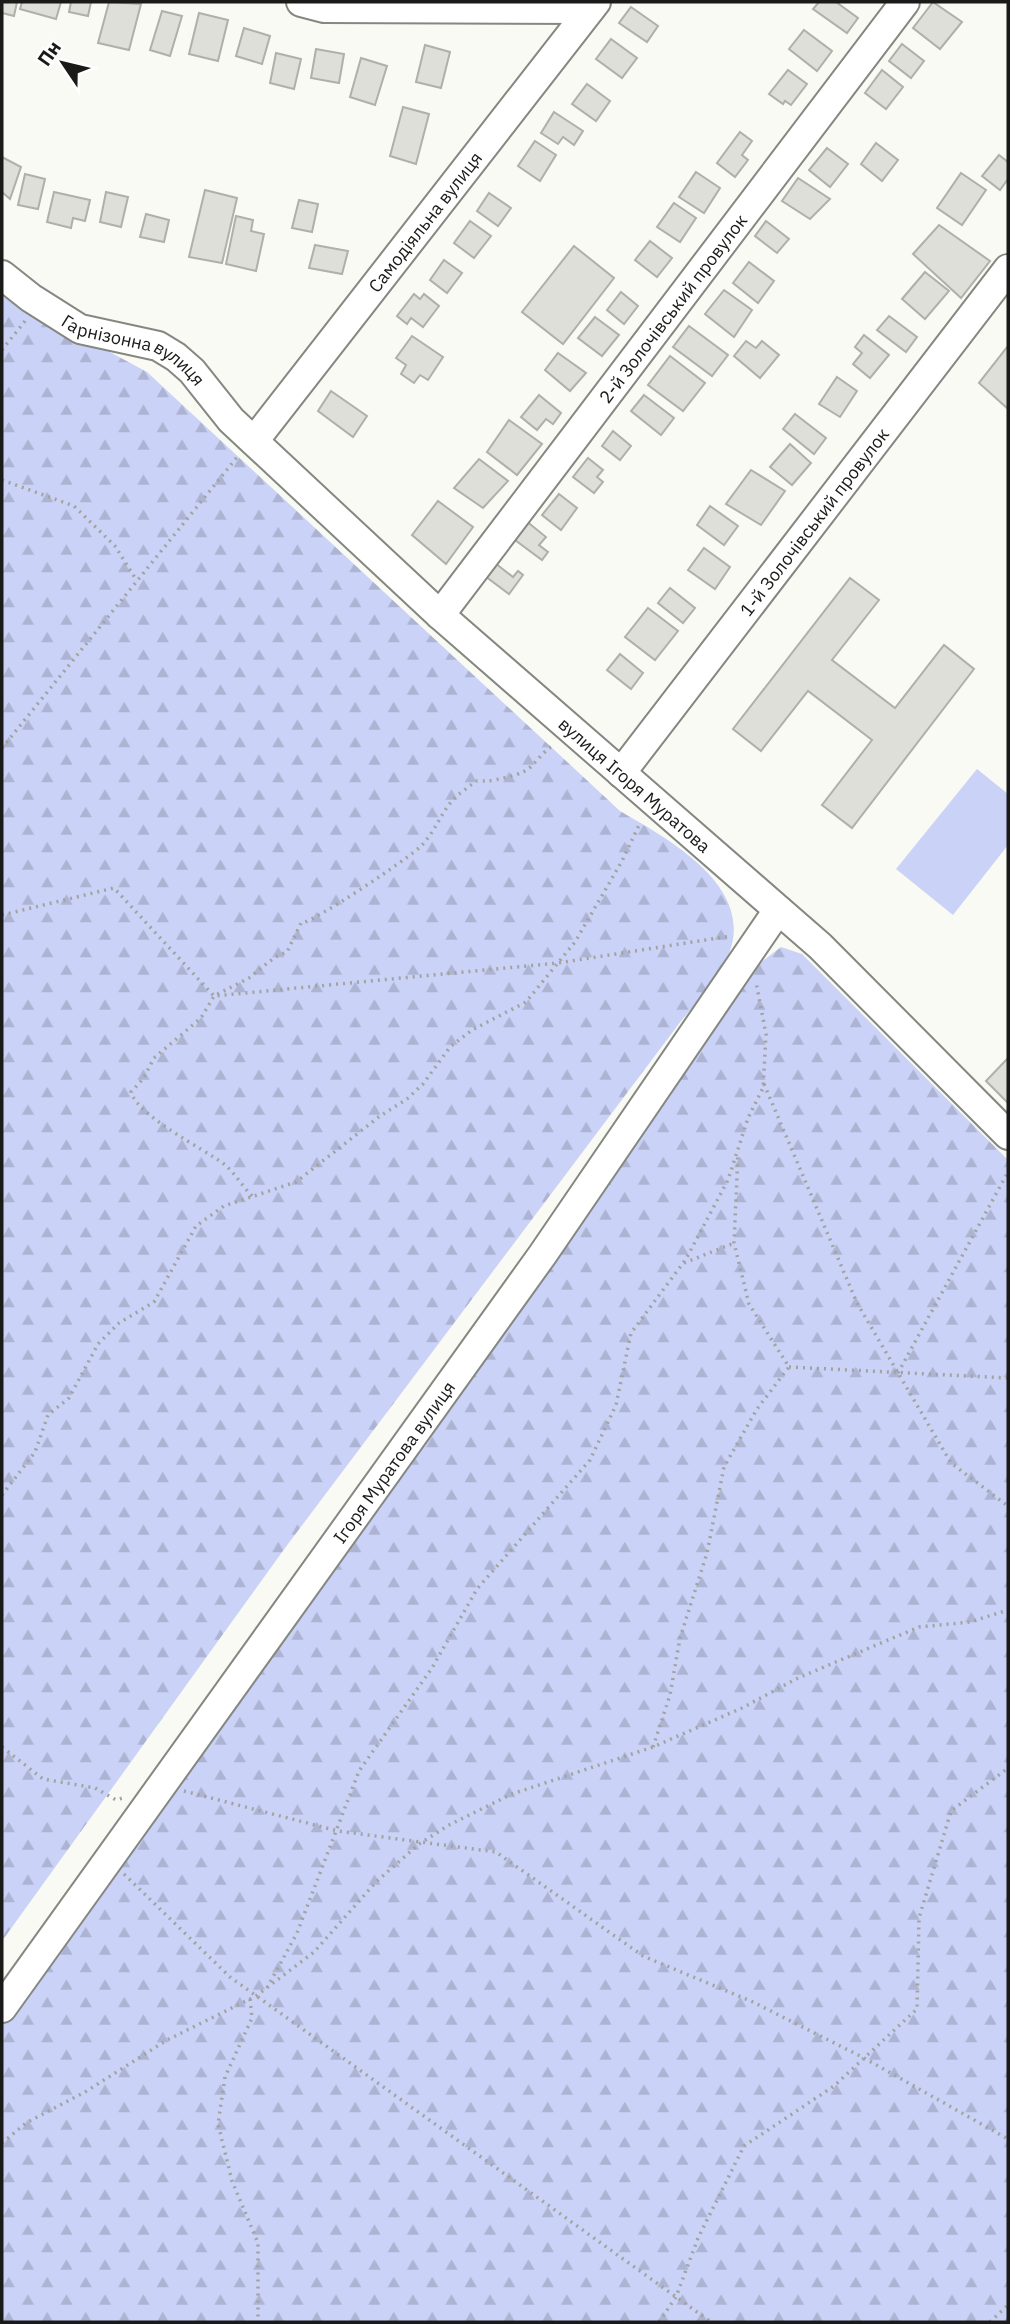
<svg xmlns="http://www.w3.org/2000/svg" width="1010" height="2324" viewBox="0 0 1010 2324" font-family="'IBM Plex Sans',sans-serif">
	<defs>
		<pattern id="forest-firs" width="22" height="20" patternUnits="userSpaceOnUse" patternTransform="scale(1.75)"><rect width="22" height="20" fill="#cad2f7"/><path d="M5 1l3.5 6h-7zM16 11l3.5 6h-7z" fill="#adb4d3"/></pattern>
	</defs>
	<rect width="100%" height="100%" fill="#f8faf3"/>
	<!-- green -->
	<path fill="#cad2f7" d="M977 769 1008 794V845L953 915 896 869Z"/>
	<!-- forest -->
	<g fill="url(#forest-firs)">
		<path d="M2 294 147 372 620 811C666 838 753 884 730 951 720 978 699 999 681 1021L285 1548 2 1941Z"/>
		<path d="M781 947 802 954 1008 1160V2322H2V2015L752 969Z"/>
	</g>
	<!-- building -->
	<g fill="#dedfd9" stroke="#aeb0a9" stroke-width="2">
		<path d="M2 2H17L14 16 2 13Z"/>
		<path d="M22 2H61L56 19 20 9Z"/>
		<path d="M71 2H91L88 16 69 12Z"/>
		<path d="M109 2 141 4 129 50 98 43Z"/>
		<path d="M819 2H836L858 18 847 33 813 9Z"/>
		<path d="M933 2 962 22 940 49 913 28Z"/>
		<path d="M631 7 658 26 647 42 619 23Z"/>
		<path d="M162 11 182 16 170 56 150 50Z"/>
		<path d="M199 13 228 20 218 61 189 54Z"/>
		<path d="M244 28 270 36 262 64 236 56Z"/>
		<path d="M804 30 832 51 817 71 789 49Z"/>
		<path d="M611 39 637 58 622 78 596 59Z"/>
		<path d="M902 44 924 61 911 78 889 61Z"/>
		<path d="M425 45 450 52 441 88 416 82Z"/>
		<path d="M316 49 344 54 339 83 311 78Z"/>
		<path d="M276 53 301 59 294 89 270 83Z"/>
		<path d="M361 58 387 66 375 105 350 97Z"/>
		<path d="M788 70 807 84 791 105 785 101 783 104 769 94Z"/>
		<path d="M882 70 903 87 886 109 865 93Z"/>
		<path d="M587 84 610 101 596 121 572 104Z"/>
		<path d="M403 107 429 114 416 164 390 156Z"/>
		<path d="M554 112 583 131 574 145 563 137 558 144 541 133Z"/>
		<path d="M740 132 752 141 742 155 748 160 735 177 717 163Z"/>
		<path d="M535 141 556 155 540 181 518 166Z"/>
		<path d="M876 143 898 160 882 181 861 164Z"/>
		<path d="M827 148 848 164 830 187 809 170Z"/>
		<path d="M999 155 1008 162V179L1000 190 982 176Z"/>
		<path d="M2 157 21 167 10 199 2 192Z"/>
		<path d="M696 172 720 188 704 213 679 197Z"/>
		<path d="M961 173 986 190 962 225 937 208Z"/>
		<path d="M25 174 45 179 38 209 18 205Z"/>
		<path d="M798 178 830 199 810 219 782 201Z"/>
		<path d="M205 190 237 198 222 263 189 257Z"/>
		<path d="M54 192 90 200 85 221 73 218 71 228 47 222Z"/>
		<path d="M106 192 128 197 121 227 100 222Z"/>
		<path d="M489 193 511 208 498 226 477 211Z"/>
		<path d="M299 200 318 204 312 232 292 228Z"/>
		<path d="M674 203 696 218 680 242 657 227Z"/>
		<path d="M146 214 169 220 164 242 140 237Z"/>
		<path d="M236 216 253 220 251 231 264 234 256 271 226 264Z"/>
		<path d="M470 221 491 236 474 258 454 243Z"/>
		<path d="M766 221 789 239 777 253 755 236Z"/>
		<path d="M939 225 990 261 961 298 913 254Z"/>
		<path d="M650 241 672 258 657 277 635 260Z"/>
		<path d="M315 245 348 251 342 274 309 268Z"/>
		<path d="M574 246 614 278 563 344 522 312Z"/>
		<path d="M444 260 462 273 447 293 430 280Z"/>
		<path d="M749 262 774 281 758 303 733 283Z"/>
		<path d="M925 272 949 291 925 319 902 299Z"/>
		<path d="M724 290 752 310 734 337 705 314Z"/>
		<path d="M621 292 638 306 624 324 607 310Z"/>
		<path d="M414 294 420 299 424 294 439 306 423 327 411 318 407 324 397 316Z"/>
		<path d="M889 316 917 337 906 352 877 330Z"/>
		<path d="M595 317 619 335 602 356 578 338Z"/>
		<path d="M689 326 728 355 712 376 673 347Z"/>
		<path d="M864 335 889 355 870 378 853 364 862 353 855 347Z"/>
		<path d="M412 336 443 357 428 380 420 375 414 383 401 374 406 365 396 358Z"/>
		<path d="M746 341 756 348 762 341 779 355 760 378 734 356Z"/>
		<path d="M1008 346V407L1007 408 979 383Z"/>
		<path d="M558 353 586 373 570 391 545 370Z"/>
		<path d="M670 356 705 383 683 411 648 385Z"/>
		<path d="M837 377 857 391 840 417 819 404Z"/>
		<path d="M331 391 367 416 353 437 318 411Z"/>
		<path d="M539 395 561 413 553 424 546 419 537 430 521 417Z"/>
		<path d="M644 395 674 418 661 435 631 411Z"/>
		<path d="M795 414 826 438 814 454 783 429Z"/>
		<path d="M509 420 542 444 517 475 487 452Z"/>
		<path d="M613 431 631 446 620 460 602 446Z"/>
		<path d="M790 444 811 463 792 485 770 467Z"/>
		<path d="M588 458 603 470 597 477 603 482 594 493 573 477Z"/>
		<path d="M479 459 508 481 483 508 454 488Z"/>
		<path d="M751 470 785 491 761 525 726 504Z"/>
		<path d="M559 494 577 508 561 530 542 515Z"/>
		<path d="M438 501 473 527 446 564 412 535Z"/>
		<path d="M710 506 738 526 724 545 697 525Z"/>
		<path d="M525 520 546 537 539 545 548 552 542 560 511 537Z"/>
		<path d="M704 548 730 567 715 589 688 570Z"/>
		<path d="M495 563 513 577 518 571 523 575 509 594 485 576Z"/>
		<path d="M850 578 879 600 832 660 895 708 944 645 974 669 852 828 822 805 872 740 808 691 761 751 733 729Z"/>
		<path d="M670 588 695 608 683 623 658 603Z"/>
		<path d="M648 608 678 631 655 660 625 637Z"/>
		<path d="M620 654 643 673 631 689 607 670Z"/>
		<path d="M1008 1058V1103L986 1081Z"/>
	</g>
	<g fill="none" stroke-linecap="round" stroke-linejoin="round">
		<defs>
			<g id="minor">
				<path d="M301 2 324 8 590 9"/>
				<path id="s1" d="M2 275 31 298 80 329 158 346 176 357 192 371 231 420 440 615 820 946 1008 1135"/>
				<path id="s2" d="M254 441 596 2"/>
				<path id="s3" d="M440 615 905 2"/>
				<path id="s4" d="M621 773 1008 269"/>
				<path id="s5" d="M2 2008 543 1254 778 910"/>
			</g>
		</defs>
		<!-- minor casing -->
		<use href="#minor" stroke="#858781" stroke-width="32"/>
		<!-- path -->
		<g stroke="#a2a39e" stroke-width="3.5" stroke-dasharray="2 5" stroke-linecap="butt">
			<path d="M2 350 25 321"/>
			<path d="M2 480 74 506 115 546 137 581"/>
			<path d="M2 748 238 456"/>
			<path d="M2 915 114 888 214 996 558 963 731 936"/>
			<path d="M764 1084 857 1303 951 1463 1008 1506"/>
			<path d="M252 1196C242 1186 235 1173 224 1164 202 1148 138 1116 131 1092L143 1079 154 1058 201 1018 214 996 249 978 275 957 287 952 301 923C311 924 411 857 421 846 437 830 442 808 459 794 464 791 471 784 477 781 477 781 486 781 487 781 497 780 514 776 523 772 534 767 540 754 551 747"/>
			<path d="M684 1263 734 1243"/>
			<path d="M789 1367 1008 1378"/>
			<path d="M898 1373 1008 1172"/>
			<path d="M2 1495 35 1452 48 1415 69 1398 98 1344 119 1323 154 1302 196 1226 224 1206 296 1182 380 1116 407 1099 423 1084 450 1047 472 1030 526 1002 575 942 622 861 640 823"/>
			<path d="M2 1747 43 1779 95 1788 116 1800 126 1797"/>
			<path d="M653 1747 670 1695 680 1638 707 1553 724 1467 757 1409 789 1367 749 1304 734 1243 738 1155"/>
			<path d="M184 1791 338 1831 496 1852 643 1956 753 2002 864 2058 1008 2139"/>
			<path d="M124 1874 230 1977 711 2322"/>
			<path d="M267 1988 297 1933 359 1771 432 1668 477 1589 590 1460 616 1405 631 1333 686 1259 728 1180 748 1118 763 1088 766 1034 756 982"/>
			<path d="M250 1999 252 2018 225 2077 218 2124 232 2181 258 2243V2322"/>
			<path d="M2 2143 26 2123 85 2092 167 2040 256 1996 314 1952 376 1882 419 1844 449 1825 512 1794 653 1747 742 1708 798 1678 919 1627 970 1622 1008 1610"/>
			<path d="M659 2322 676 2297 698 2238 744 2146 834 2086 917 2009 919 1918 951 1811 1008 1768"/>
			<path d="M990 2322 1008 2305"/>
		</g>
		<!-- minor -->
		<use href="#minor" stroke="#fff" stroke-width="28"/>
	</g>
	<g text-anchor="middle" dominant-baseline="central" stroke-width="6" stroke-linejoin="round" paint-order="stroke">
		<!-- street labels -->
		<g font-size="18" fill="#1a1a18" stroke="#fff">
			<text stroke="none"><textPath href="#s2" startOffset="278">Самодіяльна вулиця</textPath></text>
			<text stroke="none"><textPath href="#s3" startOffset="385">2-й Золочівський провулок</textPath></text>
			<text stroke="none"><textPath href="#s1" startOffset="154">Гарнізонна вулиця</textPath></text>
			<text stroke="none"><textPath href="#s4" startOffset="317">1-й Золочівський провулок</textPath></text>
			<text stroke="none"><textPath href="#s1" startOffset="824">вулиця Ігоря Муратова</textPath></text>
			<text stroke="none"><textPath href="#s5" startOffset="672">Ігоря Муратова вулиця</textPath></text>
		</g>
	</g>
	<!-- border -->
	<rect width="1010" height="2324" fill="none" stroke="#1a1a18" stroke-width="7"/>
	<!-- north arrow -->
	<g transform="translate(63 63) rotate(305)" stroke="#ffffff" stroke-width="5" paint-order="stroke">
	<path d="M0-5L12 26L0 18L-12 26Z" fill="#1a1a18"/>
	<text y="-10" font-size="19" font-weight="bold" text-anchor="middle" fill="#1a1a18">Пн</text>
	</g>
</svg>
